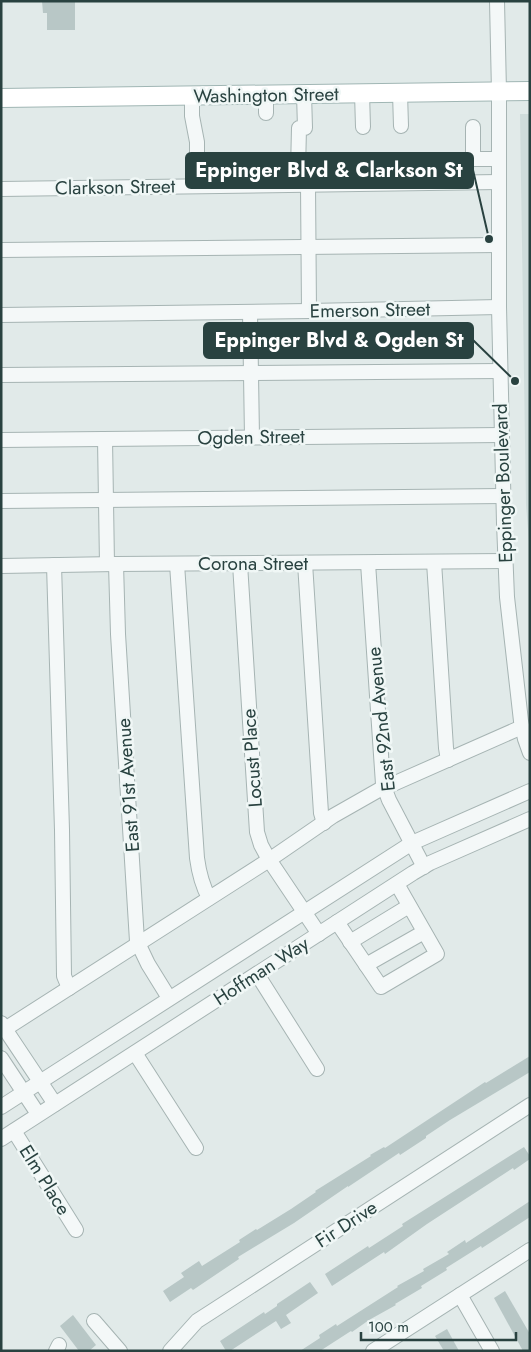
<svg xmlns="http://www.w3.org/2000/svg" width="531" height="1352" viewBox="0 0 531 1352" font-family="Jost,sans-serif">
	<rect width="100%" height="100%" fill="#e1eae9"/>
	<!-- built -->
	<path fill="#cfdcdb" d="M520 114H530V553L526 505Z"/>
	<!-- building -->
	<g fill="#b8c7c6">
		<path d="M42 1H75V30H47V13H43Z"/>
		<path d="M530 1056V1072L450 1120 426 1136V1138L400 1155 399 1153 348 1187V1186L294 1223 238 1257 239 1259 193 1290 191 1288 170 1302 163 1291 184 1277 181 1273 199 1261 202 1266 240 1242 239 1240 256 1229 257 1230 291 1209 316 1192 315 1191 371 1156 370 1155 384 1147 385 1148 485 1082 486 1083Z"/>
		<path d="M524 1147 530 1156V1159L514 1170 513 1168 427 1224 385 1254 384 1252 332 1286 325 1274 368 1246 369 1248 403 1226 402 1224 429 1207Z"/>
		<path d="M530 1201V1217L482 1248 481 1246 446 1268 447 1270 421 1286 422 1288 395 1304 396 1305 369 1320 352 1332 351 1331 320 1351H300L320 1338 319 1335 336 1324 337 1326 398 1287 397 1286 424 1271 423 1269 449 1254 447 1252 465 1240 466 1243Z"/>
		<path d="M310 1282 318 1293 286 1315 291 1323 281 1329 276 1321 230 1351H226L220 1341 264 1312 265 1314 277 1306V1304Z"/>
		<path d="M505 1291 530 1334V1351H523L494 1298Z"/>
		<path d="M73 1315 96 1345 89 1351H79L60 1326Z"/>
		<path d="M447 1329 459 1351H444L435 1336Z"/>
	</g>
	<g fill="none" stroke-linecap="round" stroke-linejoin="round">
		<defs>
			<g id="minor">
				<path d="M497 1 499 92V307L504 523 507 597 521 721 525 739 530 753"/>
				<path d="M362 93 363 127"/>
				<path d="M400 93 401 126"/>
				<path d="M304 94 305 128H299L298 170 353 169"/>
				<path d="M266 95V113"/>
				<path d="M192 96V116L197 142V186"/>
				<path d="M473 127V159H499"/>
				<path d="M308 185 309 311"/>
				<path d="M1 189 499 182"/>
				<path d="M1 250 499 245"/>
				<path d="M250 312 252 437"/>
				<path d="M1 315 309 311 499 307"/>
				<path d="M1 375 500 371"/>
				<path d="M105 439 107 564"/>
				<path d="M1 440 501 435"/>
				<path d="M1 501 503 496"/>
				<path d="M434 562 446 748 448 760"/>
				<path d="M305 563 321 813 324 823"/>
				<path d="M368 563 383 784 389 800 424 867"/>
				<path d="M116 564 118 634 137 941 148 964 169 998"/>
				<path d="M177 564 197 858C199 873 202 885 209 898"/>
				<path d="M240 564 257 832 261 845 268 858 319 934"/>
				<path d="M54 565 62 830 64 976 69 988"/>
				<path d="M1 566 116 564 505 561"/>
				<path d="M384 788 522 727"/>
				<path d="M337 922 381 987 437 954 397 884"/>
				<path d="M350 942 409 906"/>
				<path d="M366 965 424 932"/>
				<path d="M257 974 317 1069"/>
				<path d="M1 1023 55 1104"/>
				<path d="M5 1029 269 860 333 816 384 787"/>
				<path d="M135 1053 196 1148"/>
				<path d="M1 1058 38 1114"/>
				<path d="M1 1107 412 843 530 791"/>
				<path d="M14 1131 76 1230"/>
				<path d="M1 1139 413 873 430 863 530 819"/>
				<path d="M460 1295 492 1351"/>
				<path d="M94 1321 120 1351"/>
				<path d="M56 1351 59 1345"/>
				<path d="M170 1351 197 1321 211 1312 530 1105"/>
				<path d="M373 1351 530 1250"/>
			</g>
			<path id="major" d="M1 98 530 91"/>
		</defs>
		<!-- minor casing -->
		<use href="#minor" stroke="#a6b4b3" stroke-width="16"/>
		<!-- major casing -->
		<use href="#major" stroke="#a0b6b4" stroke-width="20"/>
		<!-- minor -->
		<use href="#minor" stroke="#f4f8f8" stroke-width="14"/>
		<!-- major -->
		<use href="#major" stroke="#fff" stroke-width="18"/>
	</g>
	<g text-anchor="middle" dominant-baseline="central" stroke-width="5" stroke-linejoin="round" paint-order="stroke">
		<!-- street labels -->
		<g font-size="19" fill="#294240" stroke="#f0f7f6">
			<text transform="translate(266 95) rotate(-1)">Washington Street</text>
			<text transform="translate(115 187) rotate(-1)">Clarkson Street</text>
			<text transform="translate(370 310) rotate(-1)">Emerson Street</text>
			<text transform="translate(251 437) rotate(-1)">Ogden Street</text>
			<text transform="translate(503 483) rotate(-92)">Eppinger Boulevard</text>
			<text x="253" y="563">Corona Street</text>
			<text transform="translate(381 719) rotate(-96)">East 92nd Avenue</text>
			<text transform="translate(252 758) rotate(-94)">Locust Place</text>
			<text transform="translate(128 785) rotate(-94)">East 91st Avenue</text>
			<text transform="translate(261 971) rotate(-33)">Hoffman Way</text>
			<text transform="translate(45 1180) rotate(58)">Elm Place</text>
			<text transform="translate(346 1224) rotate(-33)">Fir Drive</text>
		</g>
	</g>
	<!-- callouts -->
	<path fill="none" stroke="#294240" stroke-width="2" d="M489 239L473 170M515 381L473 340"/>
	<g fill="#294240" stroke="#f0f7f6" stroke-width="2">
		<circle cx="489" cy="239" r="5"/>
		<circle cx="515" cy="381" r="5"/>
	</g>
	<g fill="#294240" stroke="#294240" stroke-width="2">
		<rect x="186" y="153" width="287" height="35" rx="5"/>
		<rect x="204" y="323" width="269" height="35" rx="5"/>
	</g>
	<g font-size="20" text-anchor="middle" font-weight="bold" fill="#fff">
		<text x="329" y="177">Eppinger Blvd &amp; Clarkson St</text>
		<text x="339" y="347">Eppinger Blvd &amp; Ogden St</text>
	</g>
	<!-- border -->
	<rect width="531" height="1352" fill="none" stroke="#294240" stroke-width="5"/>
	<!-- scale -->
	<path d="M361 1332v8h155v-8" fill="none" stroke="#294240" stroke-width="2.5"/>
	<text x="368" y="1332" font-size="15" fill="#294240" stroke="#f0f7f6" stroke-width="4" paint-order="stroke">100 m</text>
</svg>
